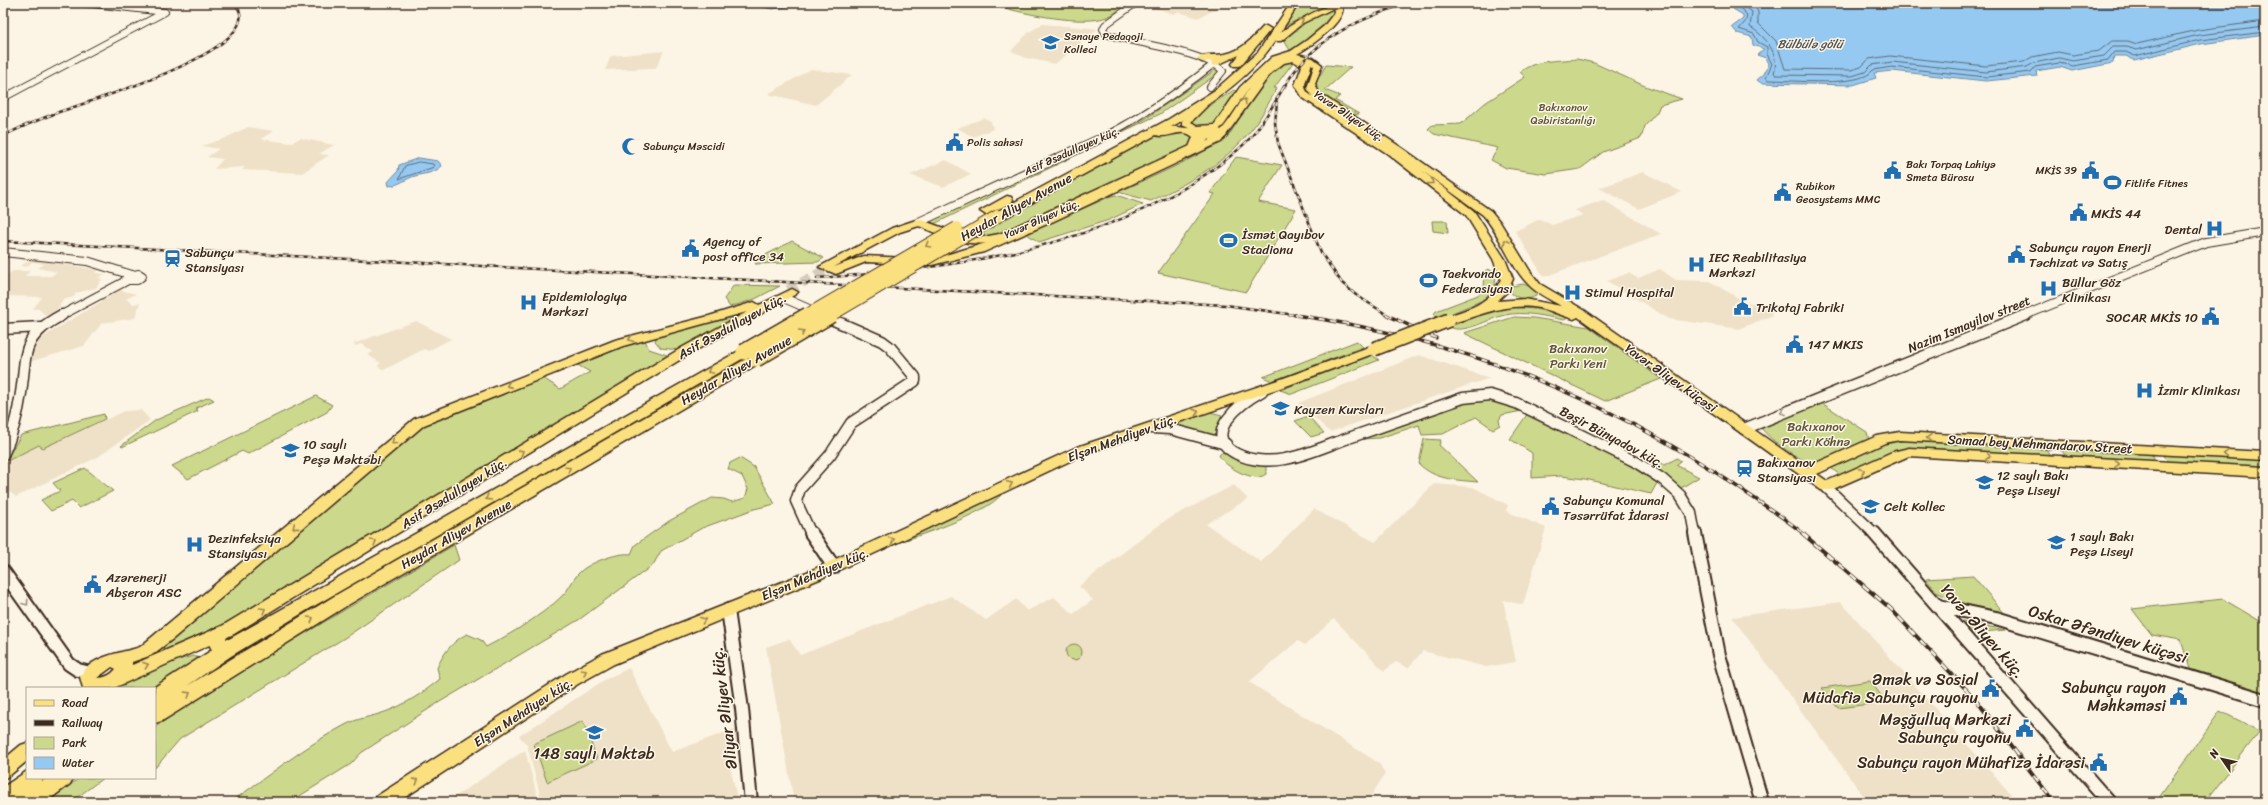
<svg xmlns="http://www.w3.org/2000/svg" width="2268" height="805" viewBox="0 0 2268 805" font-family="Sriracha,sans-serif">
	<rect width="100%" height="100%" fill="#fcf5e5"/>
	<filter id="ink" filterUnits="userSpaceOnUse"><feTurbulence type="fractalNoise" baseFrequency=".025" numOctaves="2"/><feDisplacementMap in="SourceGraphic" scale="8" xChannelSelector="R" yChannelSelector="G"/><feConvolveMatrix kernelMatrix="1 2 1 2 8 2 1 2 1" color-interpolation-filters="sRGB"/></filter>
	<g filter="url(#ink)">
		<!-- built -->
		<g fill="#efe1c8">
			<path d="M1154 3H1229L1198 18 1179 12 1173 14 1149 6Z"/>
			<path d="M1042 24 1091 28 1098 29 1055 64 1026 58 1011 51 1028 33Z"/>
			<path d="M664 51 656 68 605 70 611 56Z"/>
			<path d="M811 69 852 75 816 105 768 94Z"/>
			<path d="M984 118 991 121 993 129 973 137 957 128Z"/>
			<path d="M248 127 274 131 261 139 291 143 300 138 334 145 319 154 329 155 302 173 242 170 245 167 214 169 223 159 207 157 219 149 201 146 223 139Z"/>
			<path d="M946 160 971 174 943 187 910 175Z"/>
			<path d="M1643 172 1682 192 1639 209 1599 188Z"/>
			<path d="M1603 200 1661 234 1544 277 1515 231 1540 219 1552 225 1583 215 1575 210Z"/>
			<path d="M32 259 99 270 95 273 105 274 98 278 102 279 96 288 76 293 74 297 63 300 55 313 45 315 39 309H33L42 297 3 296V277L13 271H30L25 276H51L57 272 38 268 44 264 32 262 26 267 20 266Z"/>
			<path d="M1660 269 1676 280 1709 281 1749 304 1758 302 1772 312 1771 316 1739 329 1669 319 1607 281 1628 273 1638 278Z"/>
			<path d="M120 290 136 294 126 299 133 304 140 303 135 318 102 323 84 346 32 361 33 350 41 338Z"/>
			<path d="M416 321 451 339 428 351 424 349 384 370 377 366 381 363 367 355 373 352 361 344 356 346 353 344Z"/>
			<path d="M1419 355 1490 378 1330 432 1298 403Z"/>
			<path d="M141 410 150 420 98 457 16 497 3 487 5 462 39 445 43 448 125 411Z"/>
			<path d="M1434 484 1473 487 1508 505 1506 511 1546 528 1523 605 1503 600 1516 662 1486 667 1423 651 1408 668 1396 662 1384 671 1334 619 1305 645 1298 641 1249 682 1379 763 1385 774 1367 802H794L766 647 789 639 800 655 951 596 986 620 1016 599 1027 611 1054 597 1073 614 1093 600 1079 586 1166 520 1234 485 1248 499 1206 524 1261 562 1314 509 1375 542Z"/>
			<path d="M1841 602 2018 802H1868L1732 617Z"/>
			<path d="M629 668 672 752 737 728 738 739 727 753 738 802H542L527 745 519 736 604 680Z"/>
			<path d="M525 750 539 802H447Z"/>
		</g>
		<!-- green -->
		<g fill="#ccd88c" stroke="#848155">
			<path d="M1009 3H1127C1121 7 1114 15 1107 17 1084 26 1025 14 1001 7Z"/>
			<path d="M1300 3H1333L1285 26Z"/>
			<path d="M1335 7V16L1309 41 1290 50 1284 41C1298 23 1315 16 1335 7Z"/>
			<path d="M1577 59 1594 63 1645 86 1682 99 1660 105 1657 112 1645 126 1641 138 1603 152 1580 169 1546 174 1506 168 1491 160 1498 148 1434 134 1428 129 1432 125 1461 124 1485 103 1525 77 1520 72C1536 59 1558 61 1577 59Z"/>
			<path d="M1289 61H1294L1274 88H1277C1268 104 1259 122 1247 135 1222 165 1186 184 1151 201L1118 192C1141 182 1219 149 1231 132 1247 109 1259 69 1289 61Z"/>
			<path d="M1326 65 1351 67 1325 90 1340 96 1335 100 1359 114 1352 115 1318 94 1315 88 1317 81Z"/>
			<path d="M1215 70H1219L1217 74 1160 114 1118 134 1145 119Z"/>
			<path d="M1234 90 1236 91 1214 124 1207 127 1190 125V118Z"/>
			<path d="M1175 130 1196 135 1190 147 1008 233 971 239 1107 161 1164 132Z"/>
			<path d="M1116 135H1118L934 224 930 221Z"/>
			<path d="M1236 157 1282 165 1258 202 1296 209 1246 292 1158 273 1215 194 1210 193Z"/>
			<path d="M1116 195 1143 204 1109 220 1039 242 1027 234 1111 196Z"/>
			<path d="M1432 221H1447L1448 233 1433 231Z"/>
			<path d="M792 241 824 258 818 262 755 264 760 258Z"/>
			<path d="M1488 269 1496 273 1495 287 1488 298 1438 319 1434 314 1436 311 1478 295 1484 288 1485 271Z"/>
			<path d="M1523 284 1531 287 1537 291 1536 296C1527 301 1517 299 1510 292L1512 286Z"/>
			<path d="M734 285 780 286 755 299 730 307 724 299Z"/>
			<path d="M1505 307 1536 309 1568 318 1564 320C1544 316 1524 311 1505 315 1489 318 1465 335 1449 327L1494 309Z"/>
			<path d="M755 308 678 350 661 348 655 341 657 336Z"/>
			<path d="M1514 317 1534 318 1589 327 1661 379 1605 401 1464 333Z"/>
			<path d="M644 338 649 349 670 356 255 609 173 652 135 663 421 425 540 376 560 389 590 372 574 363Z"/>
			<path d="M1357 341 1363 347 1272 381 1263 377Z"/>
			<path d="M1372 355 1379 360 1292 394 1280 390Z"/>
			<path d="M316 396 332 405 327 412 248 454 242 451 188 479 172 466Z"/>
			<path d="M209 397 214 400 196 408 198 411 122 447 121 446 156 420Z"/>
			<path d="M1492 399 1522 411 1502 415 1499 420 1500 425 1493 429 1476 417 1443 434 1422 435 1419 425 1379 438 1363 439 1468 401Z"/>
			<path d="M1820 402 1867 432 1869 441 1816 464C1802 463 1770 440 1762 429V425Z"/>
			<path d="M1210 412 1222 415 1217 430V440L1172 425Z"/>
			<path d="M1528 413 1627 464 1657 483 1651 494 1585 479 1561 476 1532 478V453L1510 439Z"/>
			<path d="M104 414 105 419 43 448 39 445 5 462 21 435Z"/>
			<path d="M1308 416 1324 433 1311 437 1295 421Z"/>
			<path d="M1424 439 1441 440 1439 445 1478 482C1457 480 1435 480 1419 464Z"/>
			<path d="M1900 439 2038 447 2046 449 2050 455 2046 458 1908 448 1897 450 1841 476 1831 468 1886 442Z"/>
			<path d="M2060 449 2146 453 2152 455 2156 460 2153 462 2067 457Z"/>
			<path d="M1223 452 1233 456 1266 465V474C1255 484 1223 466 1219 455Z"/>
			<path d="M2166 454 2265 459V468L2175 463 2168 461 2163 456Z"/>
			<path d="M740 458 754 467 775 504 754 509 702 528 661 551 653 565 580 619 438 703 361 753 351 764 290 802H231C268 776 305 746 345 725 358 718 371 717 385 712 405 705 424 692 440 679L437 668C443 654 452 641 467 634L481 640 486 647C509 635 543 615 562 596 569 590 572 580 578 574 587 563 618 552 631 554L635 545 669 521 712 498 724 499 732 502 745 498 748 489 742 476 728 469 730 463Z"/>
			<path d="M1677 458 1681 461 1676 465 1699 477 1681 488 1649 466 1658 461 1665 465Z"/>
			<path d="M85 468 113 491 79 508 72 501 51 511 41 500 60 491 53 483Z"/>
			<path d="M1005 489C996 512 916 536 892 545Z"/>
			<path d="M454 545 459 560 346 637 180 739 155 768V727L223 682Z"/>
			<path d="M1973 576 2006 615H1993L1938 593 1926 579Z"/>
			<path d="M2223 599 2265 624V693L2190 669 2181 640 2152 635 2132 609Z"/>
			<path d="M1962 621 2005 630 1972 633Z"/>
			<circle cx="1074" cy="652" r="8"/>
			<path d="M193 656 199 658 152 688H107L167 663Z"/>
			<path d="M1870 681 1886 702 1838 708 1822 688Z"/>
			<path d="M2220 711 2260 731 2205 802H2156Z"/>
			<path d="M583 721 597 759 547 782 534 744Z"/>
			<path d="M80 778H103L71 802H45Z"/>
		</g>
		<!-- water -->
		<g fill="#95c9f2" stroke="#71899d">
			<path d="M759 3H816L772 9 759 6Z"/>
			<path d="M1734 3H2265V35L2201 44 2134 60 2126 56H2114L2113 63 2072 71 2060 67 2036 71 2037 76 1986 81 1892 71 1874 73 1876 78 1853 85 1761 83 1757 80 1764 74 1769 64 1766 58 1757 55 1764 49 1753 45 1752 37 1737 33 1732 27 1743 19V15L1733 9 1731 4Z"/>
			<path d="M419 158 438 161 442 166C434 174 425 173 415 176 405 179 400 185 389 186L388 182 398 171 399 165Z"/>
		</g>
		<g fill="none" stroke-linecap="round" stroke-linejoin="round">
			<!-- shore -->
			<g stroke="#5f6a73" stroke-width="1">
				<path d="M1735 3 1747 15 1746 21 1739 29 1754 34 1758 42 1767 47V54L1772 64 1766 77 1768 80C1791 80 1861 88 1873 70L1892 67 1986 77 2031 72 2035 67 2059 63 2073 66 2108 60 2114 52H2126L2135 56 2200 40 2265 32"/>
				<path d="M1741 3 1752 12 1750 27C1766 36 1780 55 1774 73L1776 75 1852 76 1865 72 1872 65 1892 62 1986 72 2027 67 2034 63 2059 58 2073 61 2104 56 2113 47H2127L2136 50 2199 35 2265 27"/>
				<path d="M1753 3 1758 12V23L1776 41 1785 69 1851 70 1861 67 1869 59 1890 56 1986 66 2024 62 2032 57 2058 52 2073 55 2099 51 2112 41H2128L2137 44 2198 30 2265 21"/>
				<path d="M419 162 433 164 434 167 399 179 405 166Z"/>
			</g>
			<!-- major-tunnel -->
			<path stroke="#d5ccbd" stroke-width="10" stroke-dasharray="10 5.5" stroke-linecap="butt" d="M788 290 835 265"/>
			<defs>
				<g id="minor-far3">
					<path d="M1136 3 1105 25 1103 29 1106 34C1135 44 1204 51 1223 71L1210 87"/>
					<path d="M3 98 165 12 84 3"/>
					<path d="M1095 141C1138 120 1177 93 1215 63"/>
				</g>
				<g id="minor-far2">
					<path d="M919 222 1097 140"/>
					<path d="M3 252 87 261 132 275"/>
					<path d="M139 274 142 276 137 280H125L130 276Z"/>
					<path d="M786 299 825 316"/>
					<path d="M60 316 126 281"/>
					<path d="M2023 316 2206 242 2265 232"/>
				</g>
				<g id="minor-far1">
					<path d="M3 329 42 327"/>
					<path d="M1262 391C1242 402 1198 435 1237 454 1251 461 1270 462 1285 459 1304 456 1324 447 1343 440 1383 426 1423 412 1463 398L1490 395 1516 403 1636 462 1662 479 1680 495 1691 513 1695 534"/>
					<path d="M1151 428 1170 429 1226 444"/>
					<path d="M1744 429 2026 315"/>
					<path d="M3 455C12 435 18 415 21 393 27 353 20 337 62 315"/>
					<path d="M1826 487 1875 534"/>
					<path d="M811 534 796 501 800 489 830 455 851 423 915 381V377L890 347 882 341 822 315"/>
				</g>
				<g id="minor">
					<path d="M811 533 834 567"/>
					<path d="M1695 533 1719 655 1762 802"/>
					<path d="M1874 533 2109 802"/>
					<path d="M3 571 69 664 78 670 91 673"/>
					<path d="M1939 606 1996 618 2265 700"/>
					<path d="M728 610 742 709 751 802"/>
				</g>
				<g id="major">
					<path d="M1333 3H1344L1342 5C1348 21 1308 48 1297 54L1313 58 1322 65 1315 84 1319 93 1402 148 1491 211 1500 222 1530 271 1540 284 1584 310 1807 467 1877 436 1900 432 2265 452V460L1900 440 1885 443 1817 474 1827 481 1892 452 1909 448 2265 467V477L1909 456 1831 490H1821L1578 317 1574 319C1562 316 1551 310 1539 308 1505 302 1480 316 1449 324L1445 323 1443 320 1445 317C1470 308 1489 305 1501 279L1493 259 1466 215 1388 154 1303 98 1295 85 1302 66 1293 61 1284 63 1271 73 1221 142 1054 221 984 252 932 265 866 262 836 274 819 267 892 228 919 219 968 237 978 238 999 234 1192 145 1208 130 1197 132 1182 125V121L1202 103 1207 106 1191 122 1198 126 1214 125 1240 87 1272 57 1291 51 1307 40 1324 26 1334 13ZM1311 64 1314 66 1307 88 1312 96C1297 86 1311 76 1311 64ZM1250 87C1238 105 1226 132 1206 142L1224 125ZM1421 170 1483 215C1502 237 1510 268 1532 288 1540 295 1551 300 1561 306L1525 299 1497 301 1507 292 1513 279 1505 259 1474 211ZM919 226C940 235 962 246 986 243L932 259 864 256 834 267 900 232Z"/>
					<path d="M792 289 798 292 796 294 691 353 234 634 114 688H83L80 677C91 655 119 654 140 647L414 419 615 340 709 316 754 302 759 305ZM747 312 683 347 222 626 132 665V662L152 655 174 638 424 425 623 346ZM112 667 116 669C111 675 105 678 97 678Z"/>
					<path d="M1374 345 1378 346 1380 349 1378 352 1289 385 1087 453 822 578 614 664 578 684 398 802H374L377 796 566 674 602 654 812 570 1077 447 1281 379Z"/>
					<path d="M27 743V761L9 776 3 779V760L21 745Z"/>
				</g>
				<g id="highway">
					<path d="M1291 3H1299L1280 33C1289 26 1331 0 1340 5L1303 23 1281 41H1275C1250 78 1209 106 1171 127 1178 126 1186 129 1193 128 1203 126 1220 125 1227 135 1221 143 1213 141 1204 138L1199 149 1195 150 1189 147 1193 137C1181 126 1168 140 1156 135L1002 219H994L992 216 994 213 1169 119 1215 90 1258 52Z"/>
					<path d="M1266 26 1271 29 1240 66H1234L1232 64 1239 55 1215 66 1212 65 1211 61 1202 62 1197 59C1203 53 1217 56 1225 54 1241 51 1252 39 1263 27Z"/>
					<path d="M1007 196 1011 197 1013 200 1011 203 986 215 980 211Z"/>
					<path d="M744 348 751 352 749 355 314 606 231 656 187 686 336 595 751 356H761L763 359 761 362 348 605 162 721 155 723V688H153L212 650 207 640 212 630 219 628 226 630 228 635 226 639H229Z"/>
					<path d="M27 771V778H43L42 781 47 778H73L70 784 46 802H18L20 799 15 802H3V787Z"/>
				</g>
			</defs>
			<!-- minor-far3 casing -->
			<use href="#minor-far3" stroke="#3b2a1e" stroke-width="8"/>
			<!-- minor-far2 casing -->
			<use href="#minor-far2" stroke="#3b2a1e" stroke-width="10"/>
			<!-- minor-far1 casing -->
			<use href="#minor-far1" stroke="#3b2a1e" stroke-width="13"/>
			<!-- minor casing -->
			<use href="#minor" stroke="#3b2a1e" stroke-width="16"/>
			<!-- major casing -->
			<use href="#major" stroke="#3b2a1e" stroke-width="3"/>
			<!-- highway casing -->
			<use href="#highway" stroke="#3b2a1e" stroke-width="3"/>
			<!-- minor-far3 -->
			<use href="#minor-far3" stroke="#fcf5e5" stroke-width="6"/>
			<!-- minor-far2 -->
			<use href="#minor-far2" stroke="#fcf5e5" stroke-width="8"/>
			<!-- minor-far1 -->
			<use href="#minor-far1" stroke="#fcf5e5" stroke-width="10"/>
			<!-- minor -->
			<use href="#minor" stroke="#fcf5e5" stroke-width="12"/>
			<!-- major -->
			<use href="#major" fill="#fbe080" fill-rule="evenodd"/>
			<!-- highway -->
			<use href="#highway" fill="#fbe080" fill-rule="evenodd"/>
			<defs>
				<g id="rail-far2">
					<path d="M1283 89C1311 39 1356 20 1408 3"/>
					<path d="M1277 102 1275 123 1278 143 1321 253 1342 283 1356 295 1389 316"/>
					<path d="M3 136C21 127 40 119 59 112 83 103 278 47 234 3"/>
					<path d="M3 241 1226 305 1302 316"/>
					<path d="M817 278C942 270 1073 252 1183 189 1207 174 1233 157 1252 136 1265 120 1275 102 1285 85"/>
				</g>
				<g id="rail-far1">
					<path d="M1295 315C1456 338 1608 398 1742 490 1762 504 1785 518 1804 534"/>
					<path d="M1387 315 1436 338"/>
				</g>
				<path id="rail" d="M1802 533 1891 609 1977 701 2054 802"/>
			</defs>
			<!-- rail-far2 casing -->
			<use href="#rail-far2" stroke="#3b2a1e" stroke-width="2.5"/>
			<!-- rail-far1 casing -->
			<use href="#rail-far1" stroke="#3b2a1e" stroke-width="3.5"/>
			<!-- rail casing -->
			<use href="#rail" stroke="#3b2a1e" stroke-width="4"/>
			<!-- rail-far2 -->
			<use href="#rail-far2" stroke="#fcf5e5" stroke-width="1.5" stroke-dasharray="4" stroke-linecap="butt"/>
			<!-- rail-far1 -->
			<use href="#rail-far1" stroke="#fcf5e5" stroke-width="2" stroke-dasharray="6" stroke-linecap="butt"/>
			<!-- rail -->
			<use href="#rail" stroke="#fcf5e5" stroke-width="2.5" stroke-dasharray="8" stroke-linecap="butt"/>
			<defs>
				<path id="major-bridge" d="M1374 349 1449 320"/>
				<g id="highway-bridge-far1">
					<path d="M806 316 957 228"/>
					<path d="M829 316 998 216"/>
				</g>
				<g id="highway-bridge">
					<path d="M744 352 808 315"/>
					<path d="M756 359 831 315"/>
				</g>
			</defs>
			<!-- major-bridge casing -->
			<use href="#major-bridge" stroke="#3b2a1e" stroke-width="16" stroke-linecap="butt"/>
			<!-- highway-bridge-far1 casing -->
			<use href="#highway-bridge-far1" stroke="#3b2a1e" stroke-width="14" stroke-linecap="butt"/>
			<!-- highway-bridge casing -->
			<use href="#highway-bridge" stroke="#3b2a1e" stroke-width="18" stroke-linecap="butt"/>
			<!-- major-bridge -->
			<use href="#major-bridge" stroke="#fbe080" stroke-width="13"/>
			<!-- highway-bridge-far1 -->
			<use href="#highway-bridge-far1" stroke="#fbe080" stroke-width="12"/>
			<!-- highway-bridge -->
			<use href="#highway-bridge" stroke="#fbe080" stroke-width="15"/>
		</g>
		<!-- one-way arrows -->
		<defs><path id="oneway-chevron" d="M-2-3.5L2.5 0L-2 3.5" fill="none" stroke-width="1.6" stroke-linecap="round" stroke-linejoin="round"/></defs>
		<g stroke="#9b854f">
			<use href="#oneway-chevron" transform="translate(1301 21) rotate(-30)"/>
			<use href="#oneway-chevron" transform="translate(1244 101) rotate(-57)"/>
			<use href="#oneway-chevron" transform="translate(1431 182) rotate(37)"/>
			<use href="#oneway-chevron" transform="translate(1506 242) rotate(-120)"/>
			<use href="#oneway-chevron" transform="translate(928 245) rotate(150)"/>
			<use href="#oneway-chevron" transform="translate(802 332) rotate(-30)"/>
			<use href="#oneway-chevron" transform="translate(631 339) rotate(162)"/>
			<use href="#oneway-chevron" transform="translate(710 371) rotate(150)"/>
			<use href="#oneway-chevron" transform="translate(509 385) rotate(159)"/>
			<use href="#oneway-chevron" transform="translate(1196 412) rotate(-18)"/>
			<use href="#oneway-chevron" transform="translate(1929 438) rotate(-177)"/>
			<use href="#oneway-chevron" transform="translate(394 442) rotate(140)"/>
			<use href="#oneway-chevron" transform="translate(521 452) rotate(-32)"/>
			<use href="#oneway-chevron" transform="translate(2226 454) rotate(-177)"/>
			<use href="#oneway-chevron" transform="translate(1988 456) rotate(3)"/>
			<use href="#oneway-chevron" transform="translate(2117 464) rotate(4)"/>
			<use href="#oneway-chevron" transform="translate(568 469) rotate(-30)"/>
			<use href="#oneway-chevron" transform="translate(1862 471) rotate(-25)"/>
			<use href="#oneway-chevron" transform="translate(1010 484) rotate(-25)"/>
			<use href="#oneway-chevron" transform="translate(488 498) rotate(150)"/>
			<use href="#oneway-chevron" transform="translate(295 527) rotate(140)"/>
			<use href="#oneway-chevron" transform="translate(892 540) rotate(-25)"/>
			<use href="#oneway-chevron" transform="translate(374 542) rotate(-31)"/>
			<use href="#oneway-chevron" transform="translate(263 610) rotate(-31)"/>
			<use href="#oneway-chevron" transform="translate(311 619) rotate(-31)"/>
			<use href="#oneway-chevron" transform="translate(703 620) rotate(-21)"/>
			<use href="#oneway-chevron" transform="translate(146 665) rotate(-20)"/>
			<use href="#oneway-chevron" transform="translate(584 672) rotate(-30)"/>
			<use href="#oneway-chevron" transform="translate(188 694) rotate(-32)"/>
			<use href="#oneway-chevron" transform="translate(416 781) rotate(-32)"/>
		</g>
		<g stroke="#9c9082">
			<use href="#oneway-chevron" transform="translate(1783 412) rotate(159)"/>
			<use href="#oneway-chevron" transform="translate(26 603) rotate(54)"/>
		</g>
	</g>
	<!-- icons -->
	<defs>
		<symbol id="university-bare" viewBox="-9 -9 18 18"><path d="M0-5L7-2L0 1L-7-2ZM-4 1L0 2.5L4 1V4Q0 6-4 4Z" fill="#1f6fb2" stroke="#fcf5e5" stroke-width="2.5" paint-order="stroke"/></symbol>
		<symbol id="civic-bare" viewBox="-9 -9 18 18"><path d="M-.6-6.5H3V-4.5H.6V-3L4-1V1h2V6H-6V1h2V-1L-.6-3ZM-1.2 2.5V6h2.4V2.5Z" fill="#1f6fb2" stroke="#fcf5e5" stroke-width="2.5" paint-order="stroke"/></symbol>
		<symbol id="mosque-bare" viewBox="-9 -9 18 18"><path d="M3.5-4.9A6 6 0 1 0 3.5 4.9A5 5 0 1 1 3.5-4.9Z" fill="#1f6fb2" stroke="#fcf5e5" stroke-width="2.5" paint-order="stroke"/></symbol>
		<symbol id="stadium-bare" viewBox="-9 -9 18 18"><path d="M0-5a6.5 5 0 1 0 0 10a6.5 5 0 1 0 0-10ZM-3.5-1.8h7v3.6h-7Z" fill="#1f6fb2" stroke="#fcf5e5" stroke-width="2.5" paint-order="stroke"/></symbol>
		<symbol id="hospital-bare" viewBox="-9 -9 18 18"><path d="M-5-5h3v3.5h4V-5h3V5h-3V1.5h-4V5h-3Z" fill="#1f6fb2" stroke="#fcf5e5" stroke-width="2.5" paint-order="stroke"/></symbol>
		<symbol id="station-bare" viewBox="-9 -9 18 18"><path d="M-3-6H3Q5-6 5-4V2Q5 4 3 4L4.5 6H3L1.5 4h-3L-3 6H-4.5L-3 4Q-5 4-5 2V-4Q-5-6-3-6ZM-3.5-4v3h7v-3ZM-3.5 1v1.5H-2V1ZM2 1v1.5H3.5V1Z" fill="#1f6fb2" stroke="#fcf5e5" stroke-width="2.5" paint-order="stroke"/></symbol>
		<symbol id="school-bare" viewBox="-9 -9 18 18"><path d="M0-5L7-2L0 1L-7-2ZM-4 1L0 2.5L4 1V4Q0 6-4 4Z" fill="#1f6fb2" stroke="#fcf5e5" stroke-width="2.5" paint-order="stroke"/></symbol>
	</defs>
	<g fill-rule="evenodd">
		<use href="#university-bare" x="1038" y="30" width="25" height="25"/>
		<use href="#civic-bare" x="942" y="130" width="25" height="25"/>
		<use href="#mosque-bare" x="618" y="134" width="25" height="25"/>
		<use href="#civic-bare" x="1880" y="158" width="25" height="25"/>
		<use href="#civic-bare" x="2078" y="158" width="25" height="25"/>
		<use href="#stadium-bare" x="2100" y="170" width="25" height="25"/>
		<use href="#civic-bare" x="1770" y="180" width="25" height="25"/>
		<use href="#civic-bare" x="2066" y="200" width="25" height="25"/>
		<use href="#hospital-bare" x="2202" y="216" width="25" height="25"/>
		<use href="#stadium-bare" x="1216" y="228" width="25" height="25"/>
		<use href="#civic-bare" x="678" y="236" width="25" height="25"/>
		<use href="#civic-bare" x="2004" y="242" width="25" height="25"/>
		<use href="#station-bare" x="160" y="246" width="25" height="25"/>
		<use href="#hospital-bare" x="1684" y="252" width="25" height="25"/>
		<use href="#stadium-bare" x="1416" y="268" width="25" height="25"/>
		<use href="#hospital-bare" x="2036" y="276" width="25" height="25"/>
		<use href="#hospital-bare" x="1560" y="280" width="25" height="25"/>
		<use href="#hospital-bare" x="516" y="290" width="25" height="25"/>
		<use href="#civic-bare" x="1730" y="294" width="25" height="25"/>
		<use href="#civic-bare" x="2198" y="304" width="25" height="25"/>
		<use href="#civic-bare" x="1782" y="332" width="25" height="25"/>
		<use href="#hospital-bare" x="2132" y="378" width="25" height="25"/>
		<use href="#university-bare" x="1268" y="396" width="25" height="25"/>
		<use href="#university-bare" x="278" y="438" width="25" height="25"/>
		<use href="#station-bare" x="1732" y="456" width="25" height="25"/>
		<use href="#university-bare" x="1972" y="470" width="25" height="25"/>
		<use href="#university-bare" x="1858" y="494" width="25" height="25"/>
		<use href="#civic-bare" x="1538" y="494" width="25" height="25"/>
		<use href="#university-bare" x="2044" y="530" width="25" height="25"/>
		<use href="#hospital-bare" x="182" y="532" width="25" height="25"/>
		<use href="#civic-bare" x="80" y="572" width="25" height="25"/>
		<use href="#civic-bare" x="1978" y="676" width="25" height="25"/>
		<use href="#civic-bare" x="2166" y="684" width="25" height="25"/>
		<use href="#civic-bare" x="2012" y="716" width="25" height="25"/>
		<use href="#school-bare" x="582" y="720" width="25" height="25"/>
		<use href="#civic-bare" x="2086" y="750" width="25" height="25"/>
	</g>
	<g text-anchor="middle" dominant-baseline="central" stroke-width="3" stroke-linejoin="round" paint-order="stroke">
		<!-- far-poi labels -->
		<g font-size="11" fill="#3b2a1e" stroke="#fcf5e5" text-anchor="start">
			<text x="1064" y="36">Sənaye Pedaqoji<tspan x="1064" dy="13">Kolleci</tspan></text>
			<text x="967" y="142">Polis sahəsi</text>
			<text x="643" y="146">Sabunçu Məscidi</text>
			<text x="1906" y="164">Bakı Torpaq Lahiyə<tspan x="1906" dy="13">Smeta Bürosu</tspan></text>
			<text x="2077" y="170" text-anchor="end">MKİS 39</text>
			<text x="2125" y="183">Fitlife Fitnes</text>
			<text x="1796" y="186">Rubikon<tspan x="1796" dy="13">Geosystems MMC</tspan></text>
		</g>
		<!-- far-park labels -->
		<g font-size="11" fill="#5f563a" stroke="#fcf5e5">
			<text x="1563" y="107">Bakıxanov<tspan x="1563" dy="13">Qəbiristanlığı</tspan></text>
		</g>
		<!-- far-street labels -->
		<g font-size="11" fill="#3b2a1e" stroke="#fcf5e5">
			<text transform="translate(1349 116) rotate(34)">Yavər Əliyev küç.</text>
			<text transform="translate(1072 151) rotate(-24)">Asif Əsədullayev küç.</text>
			<text transform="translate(1042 219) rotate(-24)">Yavər Əliyev küç.</text>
		</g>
		<!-- far-water labels -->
		<g font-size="12" font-style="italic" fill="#525253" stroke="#fcf5e5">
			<text x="1810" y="44">Bülbülə gölü</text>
		</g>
		<!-- street labels -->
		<g font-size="13" fill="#3b2a1e" stroke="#fcf5e5">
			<text transform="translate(1016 207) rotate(-29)">Heydar Aliyev Avenue</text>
			<text transform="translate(1969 324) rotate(-22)">Nazim Ismayilov street</text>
			<text transform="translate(732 326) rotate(-29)">Asif Əsədullayev küç.</text>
			<text transform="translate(736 370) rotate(-30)">Heydar Aliyev Avenue</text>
			<text transform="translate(1671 378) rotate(35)">Yavər Əliyev küçəsi</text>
			<text transform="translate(1612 437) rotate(28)">Bəşir Bünyadov küç.</text>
			<text transform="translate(1122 438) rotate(-20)">Elşən Mehdiyev küç.</text>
			<text transform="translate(2040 444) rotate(3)">Samad bey Mehmandarov Street</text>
			<text transform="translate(454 493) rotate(-32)">Asif Əsədullayev küç.</text>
			<text transform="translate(456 534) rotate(-30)">Heydar Aliyev Avenue</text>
			<text transform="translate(815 574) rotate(-23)">Elşən Mehdiyev küç.</text>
			<text transform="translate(523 712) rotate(-33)">Elşən Mehdiyev küç.</text>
		</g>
		<!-- poi labels -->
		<g font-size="13" fill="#3b2a1e" stroke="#fcf5e5" text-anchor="start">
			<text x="2091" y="213">MKİS 44</text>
			<text x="2202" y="229" text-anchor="end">Dental</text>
			<text x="1242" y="234">İsmət Qayıbov<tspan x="1242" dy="15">Stadionu</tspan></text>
			<text x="703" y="241">Agency of<tspan x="703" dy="15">post office 34</tspan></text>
			<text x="2029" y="247">Sabunçu rayon Enerji<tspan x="2029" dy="15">Təchizat və Satış</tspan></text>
			<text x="185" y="252">Sabunçu<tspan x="185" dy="15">Stansiyası</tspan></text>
			<text x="1709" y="257">IEC Reabilitasiya<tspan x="1709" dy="15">Mərkəzi</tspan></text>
			<text x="1442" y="273">Taekvondo<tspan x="1442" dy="15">Federasiyası</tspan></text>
			<text x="2062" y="282">Büllur Göz<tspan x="2062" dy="15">Klinikası</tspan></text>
			<text x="1585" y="292">Stimul Hospital</text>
			<text x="542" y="296">Epidemiologiya<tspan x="542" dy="15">Mərkəzi</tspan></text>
			<text x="1756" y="307">Trikotaj Fabriki</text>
			<text x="2198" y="317" text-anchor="end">SOCAR MKİS 10</text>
			<text x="1808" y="344">147 MKIS</text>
			<text x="2158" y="390">İzmir Klinikası</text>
			<text x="1294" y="409">Kayzen Kursları</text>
			<text x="303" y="444">10 saylı<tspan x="303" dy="15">Peşə Məktəbi</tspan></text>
			<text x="1757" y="462">Bakıxanov<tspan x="1757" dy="15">Stansiyası</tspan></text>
			<text x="1997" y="475">12 saylı Bakı<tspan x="1997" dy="15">Peşə Liseyi</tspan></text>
			<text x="1563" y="500">Sabunçu Komunal<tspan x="1563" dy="15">Təsərrüfat İdarəsi</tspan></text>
			<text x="1884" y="506">Celt Kollec</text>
			<text x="2070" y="536">1 saylı Bakı<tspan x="2070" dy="15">Peşə Liseyi</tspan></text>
			<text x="208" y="538">Dezinfeksiya<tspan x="208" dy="15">Stansiyası</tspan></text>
			<text x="106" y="577">Azərenerji<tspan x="106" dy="15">Abşeron ASC</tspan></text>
		</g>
		<!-- park labels -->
		<g font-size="13" fill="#5f563a" stroke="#fcf5e5">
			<text x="1578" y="348">Bakıxanov<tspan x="1578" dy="15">Parkı Yeni</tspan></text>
			<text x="1816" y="426">Bakıxanov<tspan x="1816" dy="15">Parkı Köhnə</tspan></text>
		</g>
		<!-- near-street labels -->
		<g font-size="16" fill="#3b2a1e" stroke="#fcf5e5">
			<text transform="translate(1983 631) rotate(49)">Yavər Əliyev küç.</text>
			<text transform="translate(2108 634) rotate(17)">Oskar Əfəndiyev küçəsi</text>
			<text transform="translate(724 708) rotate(-97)">Əliyar Əliyev küç.</text>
		</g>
		<!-- near-poi labels -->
		<g font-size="16" fill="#3b2a1e" stroke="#fcf5e5" text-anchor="end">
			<text x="1978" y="679">Əmək və Sosial<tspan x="1978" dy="18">Müdafiə Sabunçu rayonu</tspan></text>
			<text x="2166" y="687">Sabunçu rayon<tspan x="2166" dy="18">Məhkəməsi</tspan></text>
			<text x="2011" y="719">Məşğulluq Mərkəzi<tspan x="2011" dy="18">Sabunçu rayonu</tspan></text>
			<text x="594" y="753" text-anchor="middle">148 saylı Məktəb</text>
			<text x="2085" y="762">Sabunçu rayon Mühafizə İdarəsi</text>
		</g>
	</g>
	<!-- margin -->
	<rect width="2268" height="805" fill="none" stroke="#fcf5e5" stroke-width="16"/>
	<rect x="8" y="8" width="2252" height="789" fill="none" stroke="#3b2a1e" stroke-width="1.5" filter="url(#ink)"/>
	<!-- legend -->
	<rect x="26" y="687" width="130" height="92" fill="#fcf5e5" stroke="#afa495"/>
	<rect x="34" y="700" width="20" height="6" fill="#fbe080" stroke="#afa495"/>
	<text x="62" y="707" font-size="12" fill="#3b2a1e">Road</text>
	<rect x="34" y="720" width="20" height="6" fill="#3b2a1e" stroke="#afa495"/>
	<text x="62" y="727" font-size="12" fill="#3b2a1e">Railway</text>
	<rect x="34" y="737" width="20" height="12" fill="#ccd88c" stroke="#afa495"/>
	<text x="62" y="747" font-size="12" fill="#3b2a1e">Park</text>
	<rect x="34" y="757" width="20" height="12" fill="#95c9f2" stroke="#afa495"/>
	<text x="62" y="767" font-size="12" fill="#3b2a1e">Water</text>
	<!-- north arrow -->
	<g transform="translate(2222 759) rotate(304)" stroke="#fcf5e5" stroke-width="3" paint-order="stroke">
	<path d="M0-3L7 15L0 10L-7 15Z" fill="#3b2a1e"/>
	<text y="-6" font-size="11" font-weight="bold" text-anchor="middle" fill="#3b2a1e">N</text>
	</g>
</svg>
